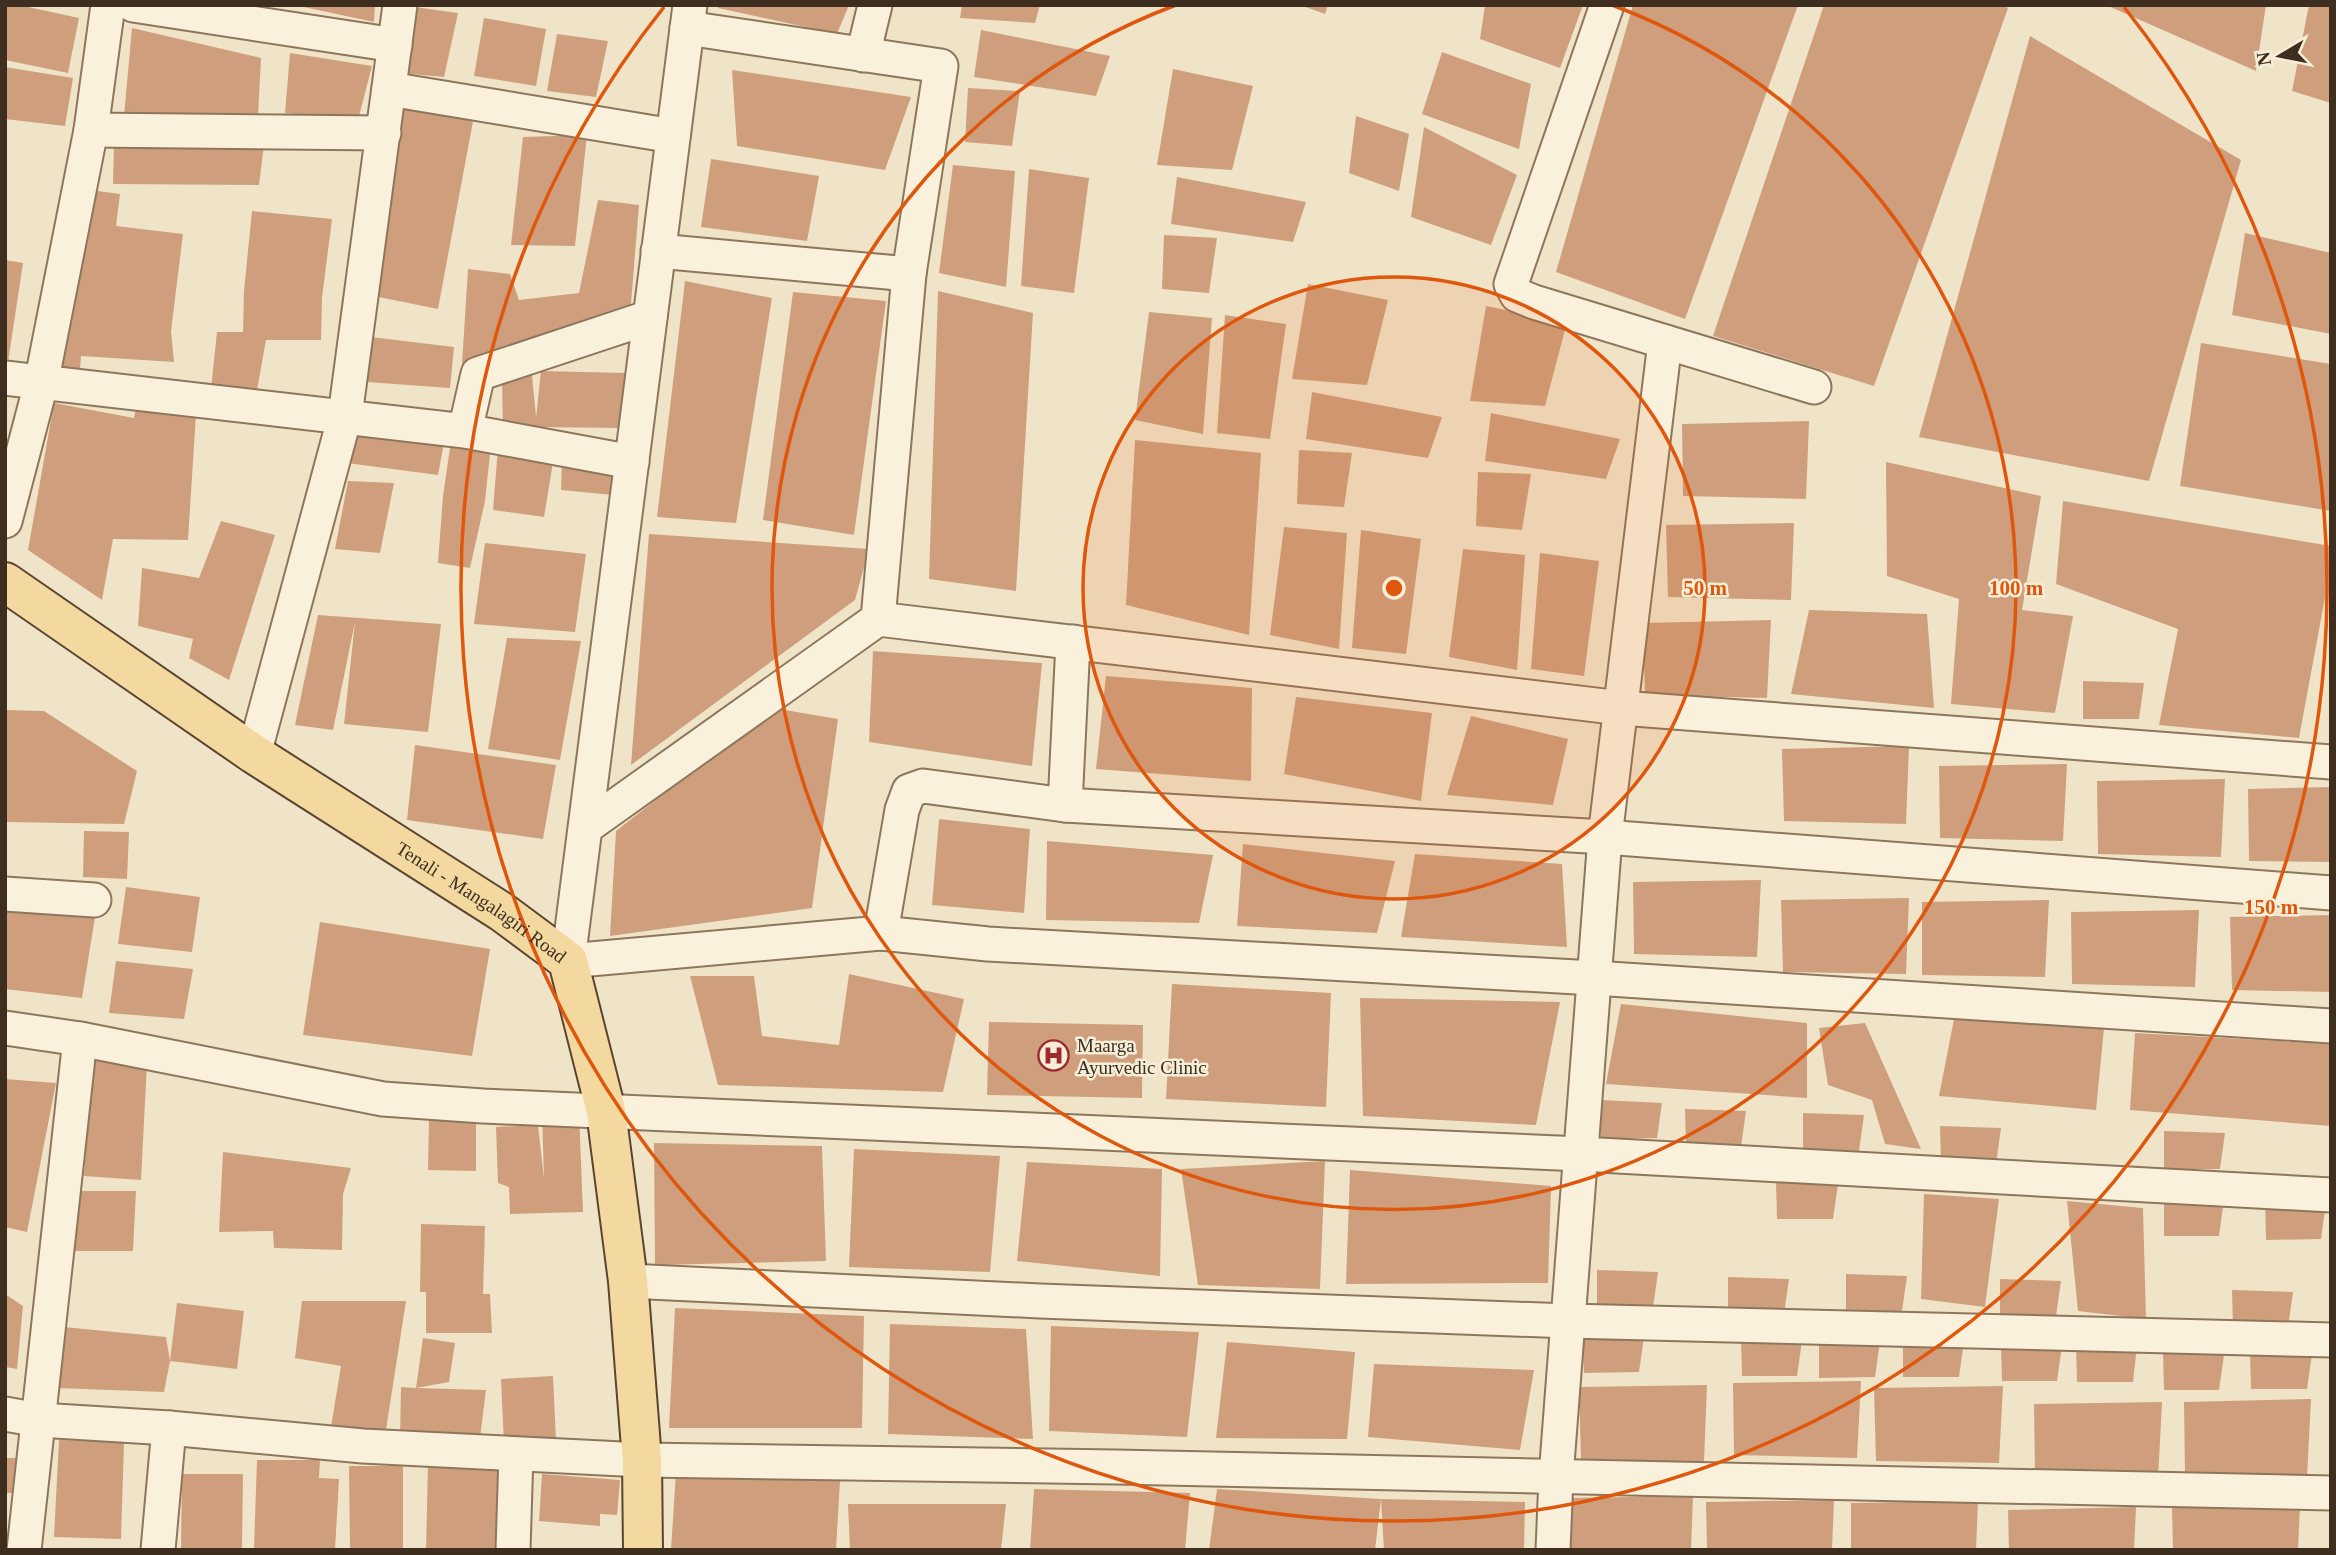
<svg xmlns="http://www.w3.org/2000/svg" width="2336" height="1555" viewBox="0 0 2336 1555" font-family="'Times New Roman',serif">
	<rect width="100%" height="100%" fill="#f0e4c8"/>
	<!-- building -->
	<g fill="#cf9f7d">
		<path d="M5 5H19L79 18 68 73 5 60Z"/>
		<path d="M299 5H375L374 22 299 6Z"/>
		<path d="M718 5H849L837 34 718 8Z"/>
		<path d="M962 5H1040L1035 23 960 18Z"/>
		<path d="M1300 5H1328L1325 14Z"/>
		<path d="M1485 5H1583L1560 68 1480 39Z"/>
		<path d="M1633 5H1798L1685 319 1556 272Z"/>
		<path d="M1824 5H2002L2008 8 1874 386 1713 336Z"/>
		<path d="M2106 5H2266L2256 71Z"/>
		<path d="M2309 5H2331V103L2292 91Z"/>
		<path d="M415 7 458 13 444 77 400 73Z"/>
		<path d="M484 18 546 29 536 86 474 76Z"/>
		<path d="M132 28 261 58 258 116H124Z"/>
		<path d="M981 30 1110 56 1096 96 974 77Z"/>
		<path d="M557 34 608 41 596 97 547 91Z"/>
		<path d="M2030 36 2241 160 2149 481 1919 437Z"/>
		<path d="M1442 52 1531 84 1519 149 1422 114Z"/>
		<path d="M290 53 372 66 358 120 285 113Z"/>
		<path d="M5 67 73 78 65 126 5 119Z"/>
		<path d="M1173 69 1253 86 1232 170 1157 165Z"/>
		<path d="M732 70 911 97 885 170 737 146Z"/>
		<path d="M968 88 1020 91 1012 146 965 142Z"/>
		<path d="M406 100 474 116 438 309 369 295Z"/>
		<path d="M1356 116 1409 134 1399 191 1349 173Z"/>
		<path d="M1424 127 1517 175 1491 245 1411 217Z"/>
		<path d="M587 135 575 246 511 245 523 137Z"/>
		<path d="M114 143 264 145 259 185 113 184Z"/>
		<path d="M711 159 819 176 807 241 701 227Z"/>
		<path d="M953 165 1015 171 1006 287 939 273Z"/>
		<path d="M1029 169 1089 178 1074 293 1021 286Z"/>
		<path d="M1177 177 1306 202 1293 242 1171 224Z"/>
		<path d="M82 189 120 194 116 226 183 234 171 331 174 362 81 356 79 383 45 380Z"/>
		<path d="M598 200 639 205 630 316 462 364 468 269 510 274 519 300 579 293Z"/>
		<path d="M252 211 332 219 322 298 321 340H266L255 401 210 398 217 332H243L244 291Z"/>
		<path d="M2245 233 2331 253V334L2232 315Z"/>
		<path d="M1164 235 1217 238 1209 293 1162 289Z"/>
		<path d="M5 260 23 263 7 369H5Z"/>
		<path d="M685 281 772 298 736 523 657 517Z"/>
		<path d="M1308 284 1388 300 1367 385 1292 379Z"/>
		<path d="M938 291 1033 313 1016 591 929 579Z"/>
		<path d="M793 292 886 301 854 535 763 520Z"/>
		<path d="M1486 306 1567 322 1545 406 1470 401Z"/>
		<path d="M1149 312 1212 318 1203 434 1135 420Z"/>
		<path d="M1225 315 1286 324 1270 439 1217 433Z"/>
		<path d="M371 337 454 347 450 388 367 382Z"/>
		<path d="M2201 343 2331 364V511L2180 486Z"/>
		<path d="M541 371 627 373 622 428 535 427Z"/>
		<path d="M532 375 538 437 503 431 502 377Z"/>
		<path d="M1312 392 1442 417 1428 458 1306 439Z"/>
		<path d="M54 403 134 418 136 408 196 414 188 540 113 539 102 600 28 550Z"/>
		<path d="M1491 413 1620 439 1606 479 1485 461Z"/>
		<path d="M356 419 445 437 438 475 347 463Z"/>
		<path d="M1809 421 1806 499 1683 496 1682 424Z"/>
		<path d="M1135 440 1261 453 1249 635 1126 605Z"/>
		<path d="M451 441 491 445 485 501 470 568 438 563 443 496Z"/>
		<path d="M498 447 554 456 544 517 493 510Z"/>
		<path d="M1299 450 1352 453 1344 507 1297 504Z"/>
		<path d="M562 458 615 468 613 495 561 490Z"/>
		<path d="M1886 462 2041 496 2022 610 2073 616 2055 713 1951 704 1959 599 1887 576Z"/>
		<path d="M1478 472 1531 474 1522 530 1476 526Z"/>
		<path d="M348 481 394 483 380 553 335 549Z"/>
		<path d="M2063 501 2331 546V565L2299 738 2159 725 2178 629 2056 584Z"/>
		<path d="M221 521 275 535 229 680 189 658 193 639 138 626 142 568 199 578Z"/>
		<path d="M1794 523 1791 600 1668 597 1666 525Z"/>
		<path d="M1284 527 1347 533 1339 649 1270 635Z"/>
		<path d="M1361 530 1421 539 1406 654 1352 648Z"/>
		<path d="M649 534 869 549 855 600 631 765Z"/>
		<path d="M485 543 586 554 575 632 474 624Z"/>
		<path d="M1463 549 1525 555 1517 670 1449 657Z"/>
		<path d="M1540 553 1599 561 1584 676 1531 669Z"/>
		<path d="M1809 610 1927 614 1934 708 1791 694Z"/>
		<path d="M318 615 441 624 428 732 344 724 355 622 333 730 295 725Z"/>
		<path d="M1771 620 1767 698 1645 695 1643 623Z"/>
		<path d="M507 638 581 641 560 760 488 749Z"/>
		<path d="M873 651 1042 663 1032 766 869 742Z"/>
		<path d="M1106 676 1252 688 1251 781 1096 769Z"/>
		<path d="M2083 681 2144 683 2139 719H2083Z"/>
		<path d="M1296 697 1432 713 1421 801 1284 774Z"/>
		<path d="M773 708 838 719 812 908 610 936 616 831Z"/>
		<path d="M5 710 44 711 137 771 124 824 5 822Z"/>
		<path d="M1471 716 1568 739 1553 805 1447 795Z"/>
		<path d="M415 745 556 765 543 839 407 820Z"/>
		<path d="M1909 746 1906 824 1784 821 1782 749Z"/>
		<path d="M2067 764 2063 841 1940 838 1939 766Z"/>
		<path d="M2225 779 2221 857 2098 854 2097 781Z"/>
		<path d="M2331 787V862L2249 861 2248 789Z"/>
		<path d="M939 819 1030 829 1024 913 932 905Z"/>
		<path d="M84 831 129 832 127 879 83 877Z"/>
		<path d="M1047 841 1213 855 1199 923 1046 920Z"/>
		<path d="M1243 844 1395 861 1377 933 1237 926Z"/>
		<path d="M1415 854 1562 864 1567 947 1401 937Z"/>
		<path d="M1761 880 1757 957 1634 954 1633 882Z"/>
		<path d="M126 887 200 897 192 952 118 944Z"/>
		<path d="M1909 898 1906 974 1783 972 1781 900Z"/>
		<path d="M2049 900 2045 977 1922 975V902Z"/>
		<path d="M5 907 95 917 82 998 5 989Z"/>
		<path d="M2199 910 2195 987 2072 984 2071 912Z"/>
		<path d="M2331 915V992L2232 990 2230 917Z"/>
		<path d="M320 922 490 949 472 1056 303 1035Z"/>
		<path d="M116 961 193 969 184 1019 109 1013Z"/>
		<path d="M849 974 964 999 943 1092 718 1085 690 976H754L762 1036 839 1045Z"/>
		<path d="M1172 984 1331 993 1326 1107 1166 1099Z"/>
		<path d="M1360 998 1560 1002 1536 1125 1363 1116Z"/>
		<path d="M1621 1004 1807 1023V1098L1606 1084Z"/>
		<path d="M1954 1019 2104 1028 2096 1110 1939 1096Z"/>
		<path d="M989 1022 1143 1025 1142 1098 987 1095Z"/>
		<path d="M1865 1023 1921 1149 1885 1144 1872 1100 1828 1085 1819 1028Z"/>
		<path d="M2135 1033 2331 1044V1126L2130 1110Z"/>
		<path d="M92 1059 147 1063 141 1180 84 1176Z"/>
		<path d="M5 1079 56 1083 27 1232 5 1227Z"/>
		<path d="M1601 1100 1662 1103 1657 1138 1601 1139Z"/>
		<path d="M1685 1109 1746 1111 1741 1147H1686Z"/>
		<path d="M579 1112 583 1212 510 1214 509 1187 498 1183 496 1127 538 1125 544 1179 542 1113Z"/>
		<path d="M1803 1113 1864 1115 1859 1151H1803Z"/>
		<path d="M429 1118 476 1119V1171L428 1170Z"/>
		<path d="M1940 1126 2001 1128 1996 1164H1941Z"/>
		<path d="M2164 1131 2225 1133 2220 1169H2164Z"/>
		<path d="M654 1143 822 1146 826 1261 655 1265Z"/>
		<path d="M854 1149 1000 1156 990 1272 849 1267Z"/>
		<path d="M223 1152 351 1168 343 1194 342 1250 274 1248 273 1231 219 1232Z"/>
		<path d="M1325 1161 1320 1289 1198 1285 1181 1169Z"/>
		<path d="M1027 1162 1162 1169 1160 1276 1017 1261Z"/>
		<path d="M1350 1170 1551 1186 1548 1283 1346 1284Z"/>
		<path d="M1776 1181 1838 1184 1833 1219H1777Z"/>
		<path d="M75 1191H136L133 1251H73Z"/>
		<path d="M1924 1194 1999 1199 1985 1307 1921 1299Z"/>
		<path d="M2164 1197 2224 1200 2219 1236H2164Z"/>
		<path d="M2067 1201 2143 1208 2146 1319 2078 1311Z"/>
		<path d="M2265 1201 2326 1203 2321 1239 2266 1240Z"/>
		<path d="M421 1224 485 1226 483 1294H490L492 1333H426V1292H420Z"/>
		<path d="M1597 1270 1658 1272 1653 1308H1597Z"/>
		<path d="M1846 1274 1907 1276 1902 1311H1846Z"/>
		<path d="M1728 1277 1789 1279 1784 1314 1728 1315Z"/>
		<path d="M2000 1279 2061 1281 2056 1316 2000 1317Z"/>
		<path d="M2232 1290 2293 1292 2288 1327 2233 1328Z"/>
		<path d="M5 1294 23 1306 17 1369 5 1367Z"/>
		<path d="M302 1301H406L385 1436 330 1433 341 1366 295 1358Z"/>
		<path d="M177 1303 244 1311 237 1369 170 1361Z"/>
		<path d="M675 1308 864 1316 862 1428H669Z"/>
		<path d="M890 1324 1026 1329 1033 1439 888 1434Z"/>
		<path d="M1051 1326 1199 1332 1187 1437 1049 1431Z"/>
		<path d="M64 1327 166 1337 170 1361 164 1392 56 1388Z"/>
		<path d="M1582 1334 1644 1337 1639 1372 1584 1373Z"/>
		<path d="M423 1338 455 1343 449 1382 416 1388 486 1390 479 1446 400 1439 401 1387 416 1388Z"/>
		<path d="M1741 1339 1802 1341 1797 1376H1742Z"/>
		<path d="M1819 1339 1880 1341 1875 1377 1819 1378Z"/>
		<path d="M1903 1339 1964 1341 1959 1377H1903Z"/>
		<path d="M1227 1342 1355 1352 1347 1439 1216 1438Z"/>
		<path d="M2001 1344 2062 1346 2057 1381H2002Z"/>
		<path d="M2076 1344 2137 1346 2133 1382H2077Z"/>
		<path d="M2250 1352 2312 1354 2307 1389H2251Z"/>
		<path d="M2163 1353 2224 1355 2219 1390H2164Z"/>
		<path d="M1374 1364 1534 1370 1520 1450 1368 1437Z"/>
		<path d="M553 1376 556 1441 504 1444 501 1379Z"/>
		<path d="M1861 1381 1857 1458 1734 1455 1733 1383Z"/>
		<path d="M1707 1385 1704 1462 1581 1459 1579 1387Z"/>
		<path d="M2003 1386 1999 1463 1876 1461 1874 1388Z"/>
		<path d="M2311 1399 2307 1477 2185 1474 2184 1402Z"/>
		<path d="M2162 1402 2158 1479 2035 1476 2034 1404Z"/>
		<path d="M59 1440 124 1442 121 1539 54 1537Z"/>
		<path d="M5 1458H20L19 1493H5Z"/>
		<path d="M257 1460H320L319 1478 339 1479 335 1550 254 1548Z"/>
		<path d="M428 1464 508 1467 505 1550H426Z"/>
		<path d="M349 1466H403V1550H350Z"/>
		<path d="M676 1472 840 1481 836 1550H671Z"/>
		<path d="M182 1474H243L242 1550H181Z"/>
		<path d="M542 1474 620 1480 617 1515 600 1514V1526L539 1521Z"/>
		<path d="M1034 1489 1190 1493 1185 1550H1030Z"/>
		<path d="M1217 1489 1381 1499 1375 1550H1209Z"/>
		<path d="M1693 1496 1691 1550H1567L1566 1498Z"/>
		<path d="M1381 1499 1525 1502 1524 1550H1384Z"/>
		<path d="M1834 1500 1832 1550H1707L1706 1502Z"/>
		<path d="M1978 1501 1976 1550H1851V1503Z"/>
		<path d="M848 1504H1006L1001 1550H850Z"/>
		<path d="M2300 1506 2298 1550H2173L2172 1508Z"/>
		<path d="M2136 1507 2134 1550H2009L2008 1510Z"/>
	</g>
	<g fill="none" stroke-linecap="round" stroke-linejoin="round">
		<defs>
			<g id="minor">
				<path d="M133 5 395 45"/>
				<path d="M690 5 568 961 881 933 988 944 1594 978 2331 1026"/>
				<path d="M1607 5 1511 284 1517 295 1534 302 1814 387"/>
				<path d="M863 55 875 5"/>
				<path d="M389 89 673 136"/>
				<path d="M91 130 384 133"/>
				<path d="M658 251 909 274"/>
				<path d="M5 378 465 431 632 462"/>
				<path d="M465 431 478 374 650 317"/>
				<path d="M5 521 41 384 91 130 108 5"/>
				<path d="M878 619 1621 708 2331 762"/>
				<path d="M254 754 345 416 400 5"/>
				<path d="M1065 805 1073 642"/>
				<path d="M586 827 878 619 909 274 941 66 687 28"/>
				<path d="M5 894 94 900"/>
				<path d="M881 933 902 810 909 791 923 786 1065 805 1605 837 2331 893"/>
				<path d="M5 1028 80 1039 24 1550"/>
				<path d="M80 1039 383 1099 483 1106 1581 1154 2331 1195"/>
				<path d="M628 1281 1040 1301 1568 1321 2331 1340"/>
				<path d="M5 1414 39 1420 169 1428 363 1446 642 1460 1116 1467 2331 1493"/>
				<path d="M158 1550 169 1428"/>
				<path d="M513 1550 516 1454"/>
				<path d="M1553 1550 1556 1477 1605 837 1665 342"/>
			</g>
			<g id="primary">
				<path id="s1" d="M5 582 254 754 502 912 568 961 606 1111 628 1281 642 1460 643 1550"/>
			</g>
		</defs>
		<!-- minor casing -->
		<use href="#minor" stroke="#8d765c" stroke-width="37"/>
		<!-- primary casing -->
		<use href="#primary" stroke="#5b4430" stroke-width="42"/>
		<!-- minor -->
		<use href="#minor" stroke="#faf1dc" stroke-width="33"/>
		<!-- primary -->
		<use href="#primary" stroke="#f3d9a0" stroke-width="38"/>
	</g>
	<!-- distance rings -->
	<circle cx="1394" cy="588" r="311" fill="#df570d" fill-opacity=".12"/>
	<g fill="none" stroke="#df570d" stroke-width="3.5">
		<circle cx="1394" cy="588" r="311"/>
		<path d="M1612 5A622 622 0 1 1 1176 5"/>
		<path d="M2124 7A933 933 0 1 1 664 7"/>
	</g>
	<!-- icons -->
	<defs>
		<symbol id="hospital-ring" viewBox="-11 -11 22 22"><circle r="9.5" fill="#f7eed8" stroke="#9e2a2b" stroke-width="1.5"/><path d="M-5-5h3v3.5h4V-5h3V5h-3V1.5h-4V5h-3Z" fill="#9e2a2b"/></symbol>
	</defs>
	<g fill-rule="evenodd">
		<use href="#hospital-ring" x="1036" y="1038" width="35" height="35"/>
	</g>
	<g text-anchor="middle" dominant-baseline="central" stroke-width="5" stroke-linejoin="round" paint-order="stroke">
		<!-- street labels -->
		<g font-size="19" fill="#3d2e20" stroke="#f7eed8">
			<text stroke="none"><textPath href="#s1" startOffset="574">Tenali - Mangalagiri Road</textPath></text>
		</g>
		<!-- poi labels -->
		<g font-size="19" fill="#3d2e20" stroke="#f7eed8" text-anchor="start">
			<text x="1077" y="1045">Maarga<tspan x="1077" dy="22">Ayurvedic Clinic</tspan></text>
		</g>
	</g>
	<circle cx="1394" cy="588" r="10" fill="#df570d" stroke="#f7eed8" stroke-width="3.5"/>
	<g font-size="21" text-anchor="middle" font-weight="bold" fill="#df570d" stroke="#f7eed8" stroke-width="5" stroke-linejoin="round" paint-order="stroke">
		<text x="1705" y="595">50 m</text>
		<text x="2016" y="595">100 m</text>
		<text x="2271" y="914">150 m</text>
	</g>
	<!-- border -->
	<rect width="2336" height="1555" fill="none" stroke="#3d2e20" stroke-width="14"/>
	<!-- north arrow -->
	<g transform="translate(2280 56) rotate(260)" stroke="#f7eed8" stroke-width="5" paint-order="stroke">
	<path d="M0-5L12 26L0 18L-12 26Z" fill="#3d2e20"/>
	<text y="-10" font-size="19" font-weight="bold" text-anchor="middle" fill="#3d2e20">N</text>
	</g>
</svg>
